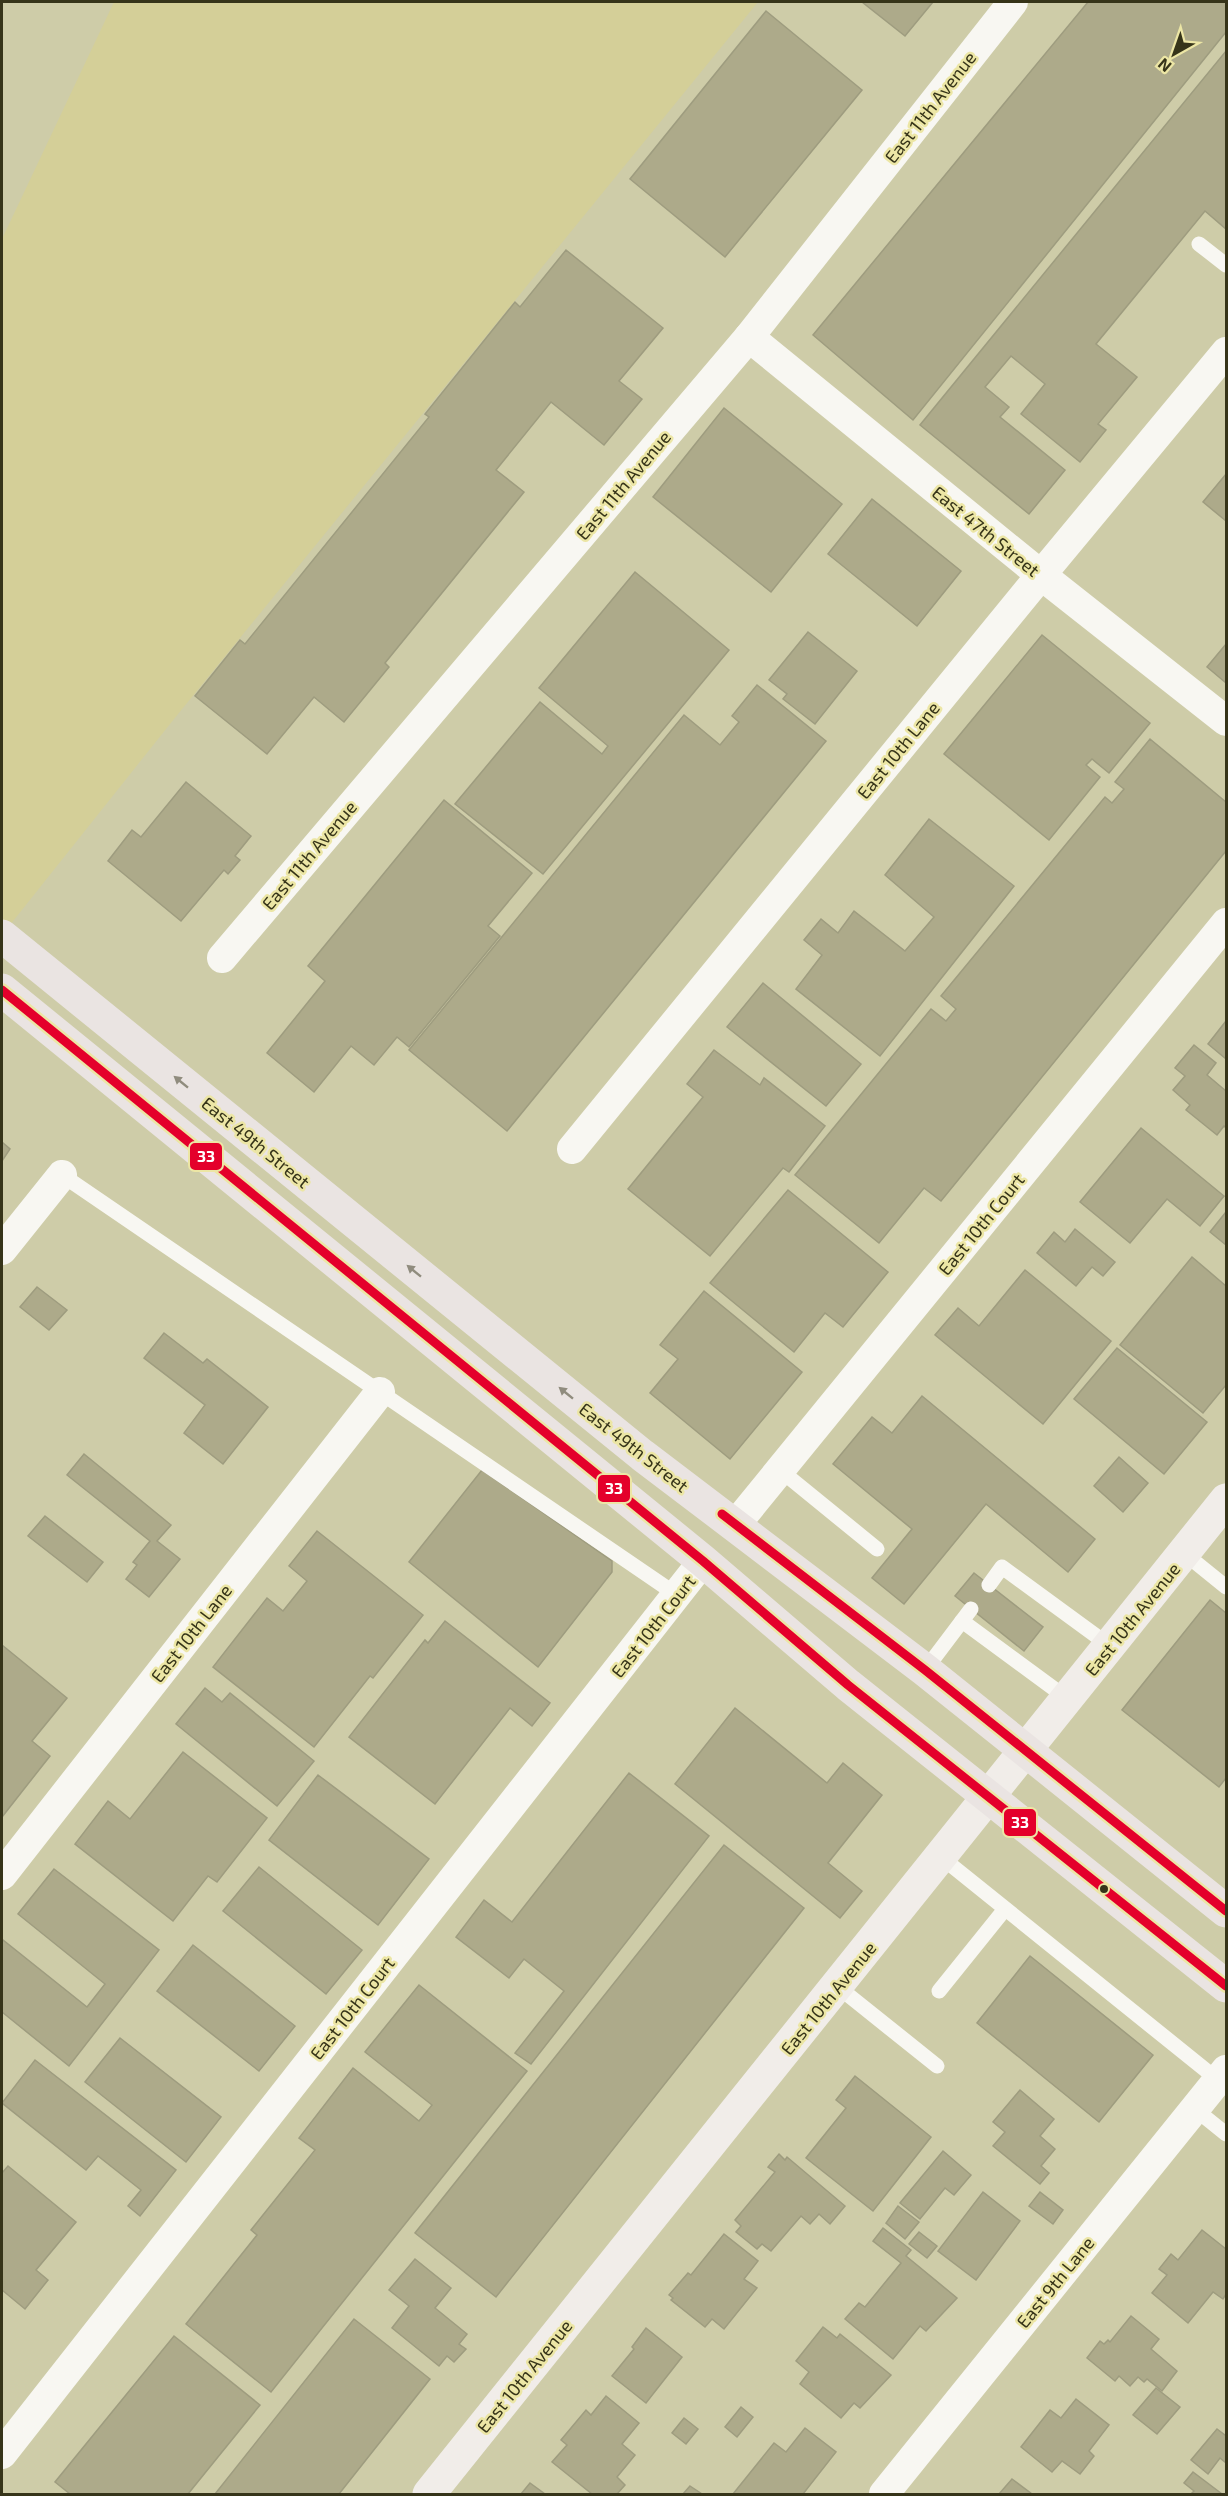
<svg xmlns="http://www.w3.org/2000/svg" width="1228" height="2496" viewBox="0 0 1228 2496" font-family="'Exo 2',sans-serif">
	<rect width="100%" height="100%" fill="#cecca8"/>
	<!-- built -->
	<path fill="#d4cf98" d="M114 2H758L174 719 2 935V239Z"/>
	<!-- building -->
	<g fill="#adaa8a" stroke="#9e9c7f" stroke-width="1.5">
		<path d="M862 2H933L905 36Z"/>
		<path d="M1088 2H1226V32L913 420 813 335Z"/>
		<path d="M766 11 862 90 725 257 630 179Z"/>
		<path d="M1226 51V229L1205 211 1096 344 1137 377 1098 424 1106 430 1080 462 1021 414 1045 384 1011 356 985 387 1009 407 1000 417 1065 470 1029 514 920 425Z"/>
		<path d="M566 250 663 328 619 381 642 399 604 445 551 402 496 470 524 492 385 663 389 667 344 722 314 697 267 754 195 696 240 640 245 644 429 417 425 414 515 302 520 307Z"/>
		<path d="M724 408 842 504 771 592 653 497Z"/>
		<path d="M1226 474V521L1203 502Z"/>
		<path d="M872 499 961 571 917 626 828 554Z"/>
		<path d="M635 572 729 650 543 874 455 804 540 702 602 754 608 746 539 688Z"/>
		<path d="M808 632 857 671 815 724 783 699 787 694 769 680Z"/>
		<path d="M1042 635 1150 723 1109 773 1092 759 1086 765 1100 777 1049 840 944 754Z"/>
		<path d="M1226 644V683L1207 667Z"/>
		<path d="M757 685 826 741 507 1131 409 1050 684 715 720 745 739 722 732 716Z"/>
		<path d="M1150 739 1226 802V851L941 1201 924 1188 879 1243 795 1175 931 1009 946 1021 956 1009 941 996 1105 797 1112 803 1124 789 1115 782Z"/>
		<path d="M186 782 251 836 235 856 240 860 228 874 224 870 181 921 108 861 132 830 141 837Z"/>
		<path d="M444 800 532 873 488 926 500 936 409 1047 397 1037 374 1065 351 1046 314 1092 267 1053 325 981 308 966Z"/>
		<path d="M929 819 1014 886 880 1056 796 989 822 955 804 940 821 919 838 933 854 911 905 951 934 917 885 875Z"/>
		<path d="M763 983 861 1064 826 1106 727 1027Z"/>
		<path d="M1226 1021V1059L1208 1044Z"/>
		<path d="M1194 1045 1216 1063 1207 1075 1226 1091V1128L1224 1126 1217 1135 1186 1110 1190 1105 1173 1090 1185 1076 1175 1068Z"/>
		<path d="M714 1050 760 1085 764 1078 825 1126 789 1172 783 1168 710 1256 628 1189 703 1097 687 1084Z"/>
		<path d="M1141 1128 1224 1196 1200 1226 1167 1199 1130 1243 1080 1202Z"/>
		<path d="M2 1142 10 1149 2 1161Z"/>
		<path d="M788 1190 888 1272 843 1327 825 1313 794 1352 710 1283Z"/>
		<path d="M1226 1212V1245L1210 1232Z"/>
		<path d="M1075 1229 1115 1262 1103 1276 1092 1267 1076 1286 1037 1253 1054 1232 1065 1242Z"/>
		<path d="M1192 1257 1226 1286V1385L1203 1413 1120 1345Z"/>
		<path d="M1025 1270 1111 1341 1043 1424 935 1335 958 1308 979 1326Z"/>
		<path d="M37 1287 67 1310 49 1330 20 1307Z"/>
		<path d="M704 1291 802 1372 730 1459 650 1393 678 1359 660 1345Z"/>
		<path d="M164 1333 203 1363 207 1359 268 1407 223 1464 184 1433 205 1405 144 1358Z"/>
		<path d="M1117 1348 1207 1422 1164 1474 1074 1399Z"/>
		<path d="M922 1396 1095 1539 1068 1572 986 1504 904 1604 872 1578 912 1529 833 1464 872 1417 892 1433Z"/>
		<path d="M84 1454 171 1525 157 1541 180 1559 149 1597 126 1579 137 1565 133 1562 150 1541 67 1475Z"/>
		<path d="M1119 1457 1148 1483 1123 1512 1094 1486Z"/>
		<path d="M482 1470 612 1561V1572L538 1667 409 1562Z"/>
		<path d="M45 1516 103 1562 87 1582 28 1536Z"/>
		<path d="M317 1531 423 1615 373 1678 370 1676 314 1747 213 1667 267 1598 283 1611 307 1581 289 1566Z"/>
		<path d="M974 1573 1043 1627 1024 1651 955 1596Z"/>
		<path d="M1210 1600 1226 1613V1778L1219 1787 1122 1710Z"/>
		<path d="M445 1621 550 1703 532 1726 510 1708 435 1804 349 1737 425 1640 428 1643Z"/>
		<path d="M2 1645 67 1698 32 1741 50 1756 2 1817Z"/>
		<path d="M205 1688 222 1702 230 1693 314 1761 277 1806 176 1724Z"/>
		<path d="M735 1708 827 1783 843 1763 882 1795 828 1863 862 1891 840 1918 675 1784Z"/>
		<path d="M183 1752 267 1818 217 1882 208 1876 173 1921 75 1844 108 1801 130 1819Z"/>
		<path d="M629 1773 709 1836 531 2064 515 2053 564 1991 524 1959 509 1978 456 1937 484 1900 512 1922Z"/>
		<path d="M318 1775 429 1859 378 1925 269 1840Z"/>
		<path d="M724 1845 804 1908 496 2297 415 2233Z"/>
		<path d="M259 1867 362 1950 326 1994 223 1911Z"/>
		<path d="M54 1869 159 1950 69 2066 2 2012V1943L3 1940 87 2007 105 1984 18 1914Z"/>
		<path d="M193 1945 295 2026 259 2071 157 1991Z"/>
		<path d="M1030 1956 1153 2055 1099 2122 977 2023Z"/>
		<path d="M419 1985 527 2071 271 2392 186 2324 257 2235 251 2230 315 2150 299 2138 353 2068 419 2121 432 2105 365 2052Z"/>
		<path d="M120 2038 221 2117 186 2162 85 2082Z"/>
		<path d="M35 2060 176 2170 140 2216 128 2206 141 2190 98 2156 86 2170 2 2103Z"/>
		<path d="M855 2076 931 2137 873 2211 806 2158 846 2108 836 2100Z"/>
		<path d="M1020 2090 1054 2119 1040 2136 1055 2149 1041 2166 1049 2173 1040 2184 993 2146 1005 2132 993 2122Z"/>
		<path d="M943 2151 971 2175 954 2195 945 2188 920 2219 900 2203Z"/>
		<path d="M779 2154 785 2160 787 2157 845 2206 830 2224 819 2214 810 2224 801 2216 771 2251 762 2244 757 2249 736 2232 741 2226 735 2220 775 2172 768 2167Z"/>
		<path d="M8 2166 76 2222 36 2270 48 2280 25 2309 2 2290V2173Z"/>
		<path d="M983 2192 1020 2221 976 2280 938 2251Z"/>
		<path d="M1040 2192 1063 2210 1053 2224 1029 2206Z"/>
		<path d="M898 2206 919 2222 905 2239 886 2223Z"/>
		<path d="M883 2228 911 2250 906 2256 957 2298 926 2331 920 2326 893 2359 845 2319 859 2303 865 2307 901 2263 873 2241Z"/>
		<path d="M1202 2230 1226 2249V2294L1223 2299 1213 2292 1188 2323 1152 2293 1167 2275 1159 2269 1171 2254 1178 2260Z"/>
		<path d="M919 2232 937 2246 927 2258 909 2244Z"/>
		<path d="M724 2234 758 2261 744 2279 757 2288 724 2329 712 2319 705 2327 671 2300 673 2298 669 2295 688 2273 691 2275Z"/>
		<path d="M415 2259 451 2288 435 2308 467 2334 459 2344 466 2349 454 2362 447 2356 439 2366 392 2328 409 2306 389 2290Z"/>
		<path d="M1131 2316 1159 2339 1151 2349 1177 2371 1162 2391 1147 2379 1144 2382 1138 2377 1130 2386 1119 2376 1115 2381 1087 2358 1100 2341 1104 2344 1108 2340 1110 2342Z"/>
		<path d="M354 2319 430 2379 339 2494H215Z"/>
		<path d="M823 2327 837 2338 840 2334 891 2375 860 2408 854 2403 841 2418 800 2384 809 2372 796 2361Z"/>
		<path d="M646 2328 682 2357 646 2403 612 2376 634 2349 632 2347Z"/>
		<path d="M174 2336 260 2405 188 2494H70L55 2482Z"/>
		<path d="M1156 2388 1180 2407 1157 2434 1133 2415Z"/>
		<path d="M606 2396 639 2423 622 2444 635 2455 617 2477 625 2485 617 2494H592L552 2462 567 2445 561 2440 586 2410 591 2415Z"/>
		<path d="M1076 2399 1109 2425 1089 2451 1094 2456 1080 2474 1062 2461 1052 2472 1021 2447 1050 2410 1061 2418Z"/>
		<path d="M741 2407 753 2417 737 2437 725 2427Z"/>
		<path d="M684 2418 698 2429 686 2444 672 2433Z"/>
		<path d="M805 2428 836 2452 803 2494H733L774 2443 786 2452Z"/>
		<path d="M1217 2429 1225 2435 1226 2434V2463L1220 2458 1208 2474 1191 2460Z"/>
		<path d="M1193 2472 1222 2494H1191L1194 2491 1184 2483Z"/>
		<path d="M1012 2479 1032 2494H999Z"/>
		<path d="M530 2483 545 2494H521Z"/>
		<path d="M690 2486 702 2494H683Z"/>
	</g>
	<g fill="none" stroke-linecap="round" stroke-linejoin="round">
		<!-- lane -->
		<g stroke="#f8f7f2" stroke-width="15">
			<path d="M1199 244 1226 265"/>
			<path d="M62 1175 677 1595"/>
			<path d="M780 1470 877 1549"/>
			<path d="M1184 1553 1226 1587"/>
			<path d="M989 1585 1002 1567 1110 1646"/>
			<path d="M962 1621 1068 1699"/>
			<path d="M925 1670 971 1609"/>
			<path d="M941 1857 1218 2080"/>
			<path d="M837 1986 937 2066"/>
			<path d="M939 1991 1005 1909"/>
			<path d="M1195 2109 1226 2134"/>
		</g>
		<!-- street -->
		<g stroke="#f8f7f2" stroke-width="30">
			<path d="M749 337 1041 575 1226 721"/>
			<path d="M222 958 749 337 1013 2"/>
			<path d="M572 1149 1041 575 1226 352"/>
			<path d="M2 1250 62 1175"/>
			<path d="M736 1524 1226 923"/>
			<path d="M2 1875 380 1392"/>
			<path d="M2 2454 703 1561"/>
			<path d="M884 2494 1226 2070"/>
		</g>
		<!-- secondary -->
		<path stroke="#f1ede9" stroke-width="33" d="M429 2494 1226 1500"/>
		<!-- primary -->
		<g stroke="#eae4e2" stroke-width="33">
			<path d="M2 936 642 1455 925 1670 1226 1911"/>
			<path d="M2 990 703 1561 848 1685 1226 1986"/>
		</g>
		<defs>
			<g id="bus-1">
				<path d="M2 990 703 1561 848 1685 1226 1986"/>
				<path d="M722 1514 925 1670 1226 1911"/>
			</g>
		</defs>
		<!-- bus-1 casing -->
		<use href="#bus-1" stroke="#ece6a5" stroke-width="14"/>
		<!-- bus-1 -->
		<use href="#bus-1" stroke="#e4002b" stroke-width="9"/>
	</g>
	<!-- one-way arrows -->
	<defs><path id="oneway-solid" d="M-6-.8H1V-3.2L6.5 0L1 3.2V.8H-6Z" transform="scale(1.5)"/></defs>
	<g fill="#908c7e">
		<use href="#oneway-solid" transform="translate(181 1082) rotate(-141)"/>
		<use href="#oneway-solid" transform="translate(414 1271) rotate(-141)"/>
		<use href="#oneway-solid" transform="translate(566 1393) rotate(-141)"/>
	</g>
	<!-- markers -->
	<circle fill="#363419" stroke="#ece6a5" stroke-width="2" cx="1104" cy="1889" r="5"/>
	<g text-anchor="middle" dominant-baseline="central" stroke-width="5" stroke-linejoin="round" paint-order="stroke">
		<!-- street labels -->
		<g font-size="18" fill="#363419" stroke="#ece6a5">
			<text transform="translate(930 107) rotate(-52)">East 11th Avenue</text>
			<text transform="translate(623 485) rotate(-50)">East 11th Avenue</text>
			<text transform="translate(986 531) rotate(39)">East 47th Street</text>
			<text transform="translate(898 750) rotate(-51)">East 10th Lane</text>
			<text transform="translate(309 855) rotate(-50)">East 11th Avenue</text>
			<text transform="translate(256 1142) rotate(39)">East 49th Street</text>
			<text transform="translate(981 1224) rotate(-51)">East 10th Court</text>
			<text transform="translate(634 1447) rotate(38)">East 49th Street</text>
			<text transform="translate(1132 1619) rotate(-51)">East 10th Avenue</text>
			<text transform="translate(653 1626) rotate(-52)">East 10th Court</text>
			<text transform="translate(191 1633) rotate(-52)">East 10th Lane</text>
			<text transform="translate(828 1998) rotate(-51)">East 10th Avenue</text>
			<text transform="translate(352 2008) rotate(-52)">East 10th Court</text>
			<text transform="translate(1055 2282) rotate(-51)">East 9th Lane</text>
			<text transform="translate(524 2376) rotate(-51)">East 10th Avenue</text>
		</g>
	</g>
	<g stroke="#ece6a5" stroke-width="2">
		<rect x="189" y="1142" width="34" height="29" rx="6" fill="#e4002b"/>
		<rect x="597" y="1474" width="34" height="29" rx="6" fill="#e4002b"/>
		<rect x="1003" y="1808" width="34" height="29" rx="6" fill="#e4002b"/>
	</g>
	<g font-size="16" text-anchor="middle" font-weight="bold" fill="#fff">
		<text x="206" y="1162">33</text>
		<text x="614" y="1494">33</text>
		<text x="1020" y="1828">33</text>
	</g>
	<!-- border -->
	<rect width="1228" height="2496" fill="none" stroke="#363419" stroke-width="6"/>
	<!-- north arrow -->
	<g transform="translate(1174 54) rotate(220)" stroke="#ece6a5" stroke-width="4.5" paint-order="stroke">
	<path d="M0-4.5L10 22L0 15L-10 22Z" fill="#363419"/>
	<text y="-9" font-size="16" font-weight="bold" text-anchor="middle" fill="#363419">N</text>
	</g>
</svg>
